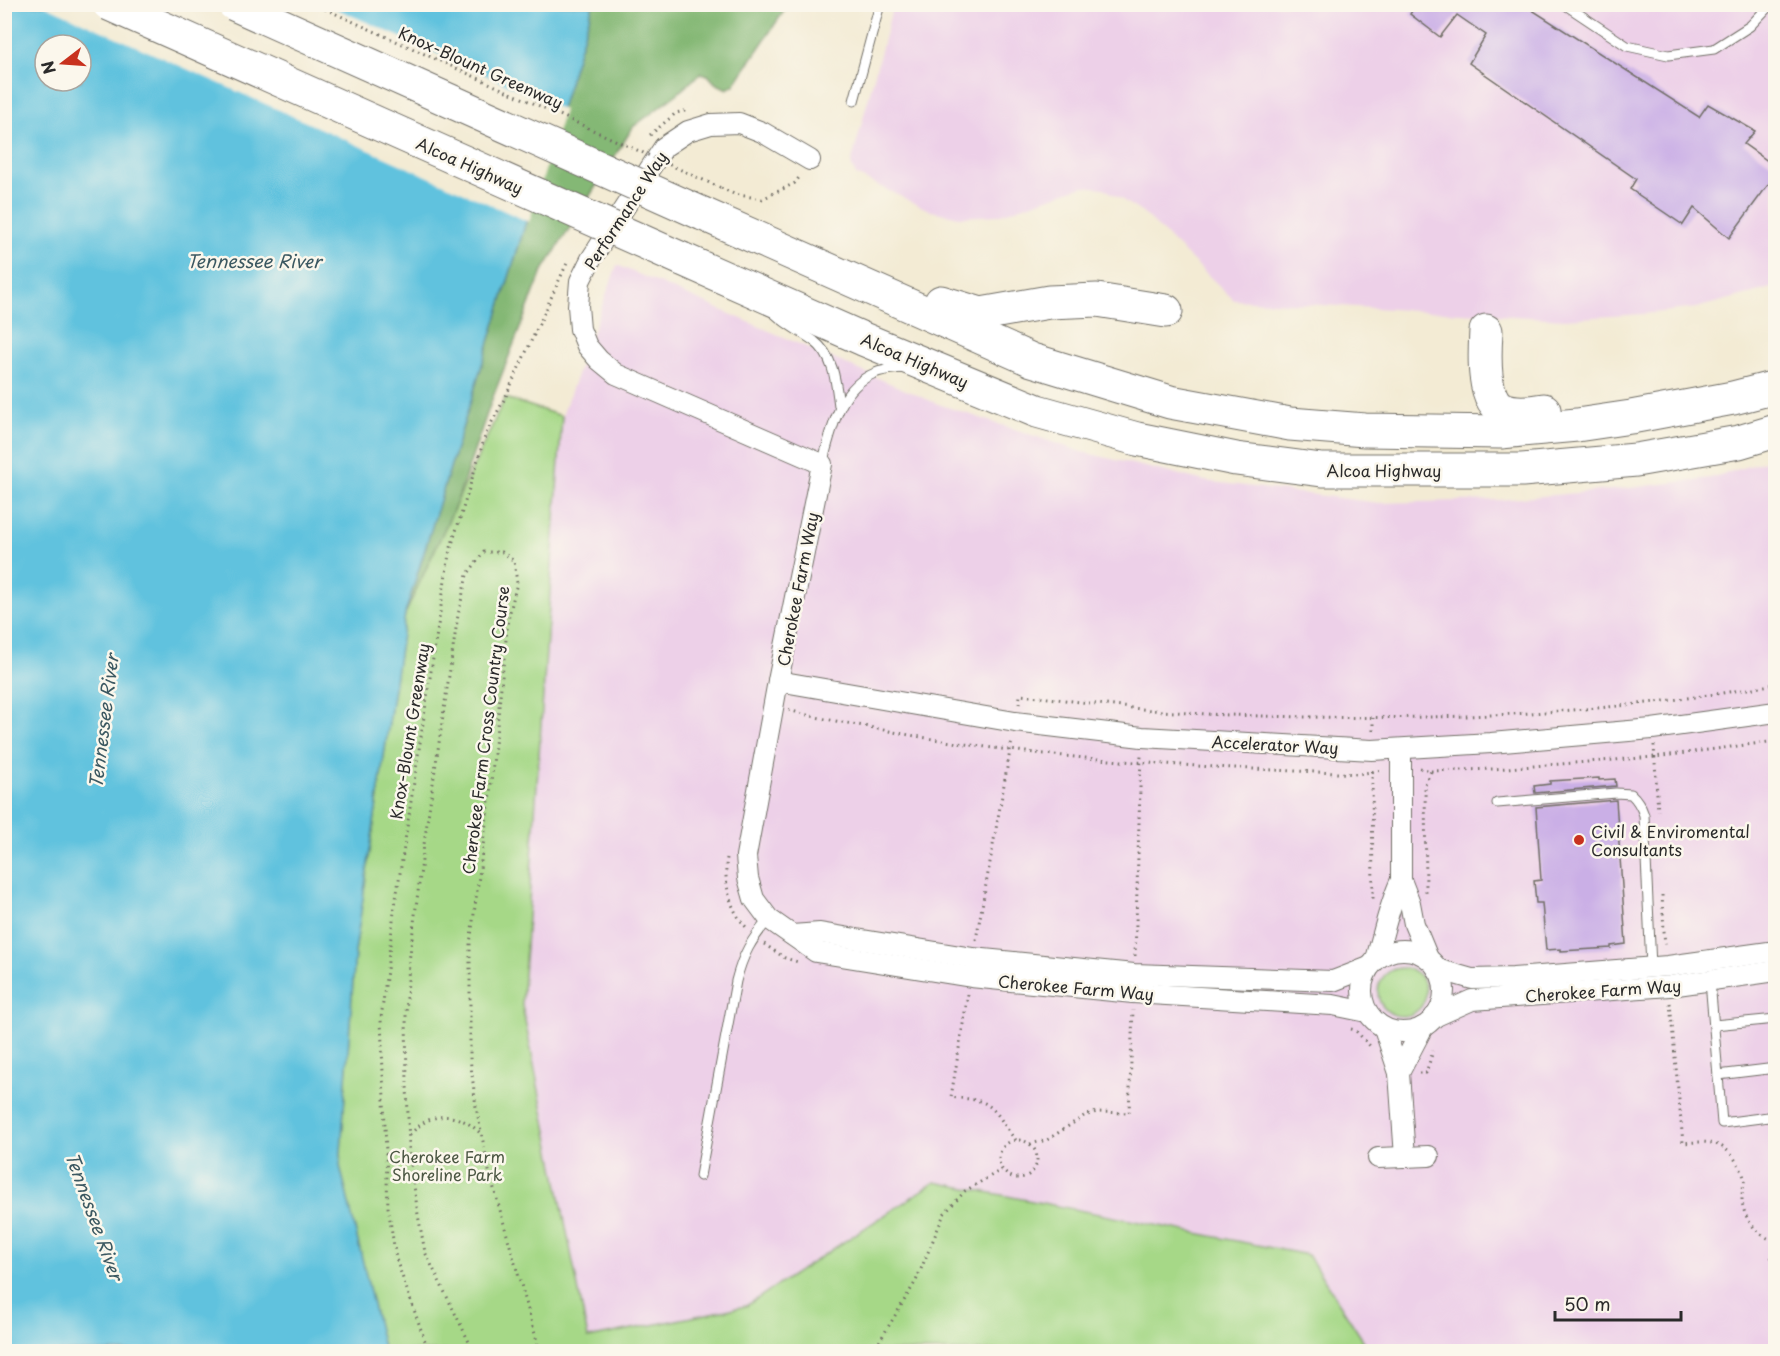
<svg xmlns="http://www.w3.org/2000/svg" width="1780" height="1356" viewBox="0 0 1780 1356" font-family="'Playpen Sans',sans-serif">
	<rect width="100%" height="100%" fill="#fbf7ec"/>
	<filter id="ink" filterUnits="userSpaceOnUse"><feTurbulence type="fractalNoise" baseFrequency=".0167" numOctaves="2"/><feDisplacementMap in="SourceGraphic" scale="12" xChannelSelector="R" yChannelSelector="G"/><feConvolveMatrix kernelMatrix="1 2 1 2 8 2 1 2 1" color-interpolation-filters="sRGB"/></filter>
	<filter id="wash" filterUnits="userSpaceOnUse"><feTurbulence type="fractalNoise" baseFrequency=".008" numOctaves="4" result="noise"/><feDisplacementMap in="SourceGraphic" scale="24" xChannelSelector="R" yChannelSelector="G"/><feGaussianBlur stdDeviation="1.35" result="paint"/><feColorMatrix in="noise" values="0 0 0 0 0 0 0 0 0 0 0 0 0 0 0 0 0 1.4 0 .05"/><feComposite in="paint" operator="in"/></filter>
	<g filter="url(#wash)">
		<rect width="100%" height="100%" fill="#f3ebd4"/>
		<!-- built -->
		<g fill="#edd0e8">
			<path d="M893 5H1775V287L1696 308 1644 314 1564 319 1234 300 1144 214 1104 188 1083 186 998 215 960 217 931 211 856 175 851 164Z"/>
			<path d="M617 265 938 404 1082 452 1205 481 1379 503 1500 500 1622 489 1710 478 1775 458V1351H1370L1308 1255 935 1182 746 1306 588 1338 522 1005 562 416Z"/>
		</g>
		<!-- green -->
		<g fill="#a6d887" stroke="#688259" stroke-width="1.5">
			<path d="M505 398 562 416 522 1005 588 1338 746 1306 935 1182 1308 1255 1370 1351H384L340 1166 355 952 405 614Z"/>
			<circle cx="1402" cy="992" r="24"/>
		</g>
		<!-- forest -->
		<path fill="#84b874" stroke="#587250" stroke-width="1.5" d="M593 5H788L734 85 727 89 715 83 708 75 701 73 677 94 633 127 542 272 491 402 456 504 405 614Z"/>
		<!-- water -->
		<path fill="#60c2de" stroke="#467684" stroke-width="1.5" fill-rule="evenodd" d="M6 5H593L405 614 355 952 340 1166 384 1351 5 1352ZM45 45H81V81H45Z"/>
		<!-- pier -->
		<path fill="#f3ebd4" d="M44 5H328L564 110 529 222Z"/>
		<g id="blocks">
			<!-- building -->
			<g fill="#caafe6">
				<path d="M1416 4H1523L1699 117 1708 104 1755 131 1744 144 1776 167V174L1729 238 1694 208 1683 225 1630 189 1636 179 1469 63 1486 35 1457 15 1440 37 1410 14Z"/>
				<path d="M1599 778V780L1615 779 1616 786 1535 793 1534 786 1550 784V781Z"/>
				<path d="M1616 800 1626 944 1611 946V948L1561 951V949L1546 950 1542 903H1536L1534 881 1541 880 1536 807Z"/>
			</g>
		</g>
	</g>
	<g filter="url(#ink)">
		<use href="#blocks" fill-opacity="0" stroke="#716e66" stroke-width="1.5"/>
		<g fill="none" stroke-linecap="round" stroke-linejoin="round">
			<defs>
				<g id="lane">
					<path d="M1564 4 1627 46 1668 55 1714 49 1750 26 1771 4"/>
					<path d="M854 101 880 4"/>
					<path d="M775 314C788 326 800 331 814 341 834 356 836 383 839 406"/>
					<path d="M822 464C832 430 838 388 875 373 884 369 894 369 904 368"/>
					<path d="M1497 803 1616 793 1631 794C1638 800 1641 806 1644 815L1651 967"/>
					<path d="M1710 981 1722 1123 1776 1116"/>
					<path d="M1714 1025 1776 1019"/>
					<path d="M1718 1075 1776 1068"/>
					<path d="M700 1176 736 981C743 954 751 940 769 919"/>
				</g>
				<g id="street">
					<path d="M810 160 762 132 739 123 711 124 688 131 664 147 591 259 580 281 578 306 580 329 587 346 599 360 616 374 822 464 778 681 746 856 748 878 754 899 769 919 816 952 971 977 1133 993 1333 1005 1367 1012"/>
					<path d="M778 681 1015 722 1142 737 1372 750 1491 743 1652 729 1776 712"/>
					<path d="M1401 749V880L1410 903 1414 924 1428 958"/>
					<path d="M792 935 820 933 973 958 1134 974 1333 981 1369 967"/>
					<circle cx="1403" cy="991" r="41"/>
					<path d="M1376 959C1384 932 1389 905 1401 880"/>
					<path d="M1437 969 1472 979 1513 978 1668 966 1776 951"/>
					<path d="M1434 1017 1472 1000 1670 986 1776 971"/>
					<path d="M1384 1028 1399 1073 1405 1157"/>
					<path d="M1399 1073 1423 1027"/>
					<path d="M1378 1158 1429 1156"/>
				</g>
				<g id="highway">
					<path d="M703 214 1032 360 1170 402 1290 424 1365 430 1501 432 1577 425 1631 417 1733 398 1776 387"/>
					<path d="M682 259 863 339 1037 411 1137 439 1236 459 1322 470H1522L1636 460 1739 442 1776 431"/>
					<path d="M941 302 981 314 1049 302 1097 300 1166 311"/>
					<path d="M1486 331C1485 349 1481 401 1503 409 1515 414 1532 412 1544 410"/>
				</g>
			</defs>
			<!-- lane casing -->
			<use href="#lane" stroke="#716e66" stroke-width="11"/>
			<!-- street casing -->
			<use href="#street" stroke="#716e66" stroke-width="22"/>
			<!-- highway casing -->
			<use href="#highway" stroke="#716e66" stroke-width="35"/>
			<!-- path -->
			<g stroke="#716e66" stroke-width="3" stroke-dasharray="1.5 4.5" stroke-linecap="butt">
				<path d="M650 135 676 113 689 110"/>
				<path d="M721 188 734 194 762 199 795 183 800 176"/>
				<path d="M1019 704 1020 695C1061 699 1101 705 1142 709 1198 715 1254 716 1310 717 1465 720 1623 712 1776 684"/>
				<path d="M789 710C815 718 842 722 869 727 1030 761 1194 766 1358 774L1383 770"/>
				<path d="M1373 731V718"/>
				<path d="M1654 745 1658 811"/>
				<path d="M1420 768 1431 771 1425 784 1426 893"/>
				<path d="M1372 771 1373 899"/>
				<path d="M1431 771 1493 769 1655 757 1776 741"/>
				<path d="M727 858C723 882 730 910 746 927"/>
				<path d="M1662 895 1665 948"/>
				<path d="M976 940 1012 740"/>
				<path d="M764 944 785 958 798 962"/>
				<path d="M1135 956 1141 755"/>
				<path d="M968 994 951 1097C963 1099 980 1098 989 1106 1000 1114 1006 1130 1016 1140"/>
				<path d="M1670 1003 1683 1143C1705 1141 1723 1140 1736 1161 1739 1166 1743 1172 1744 1178 1745 1184 1742 1190 1742 1196 1741 1216 1757 1237 1776 1241"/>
				<path d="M1351 1029 1355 1030 1370 1046"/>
				<path d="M1419 1073H1426L1433 1051"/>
				<path d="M410 1135C430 1110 459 1111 481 1134"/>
				<circle cx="1018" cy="1159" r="19"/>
				<path d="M1030 1144 1047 1140 1084 1116 1097 1112 1129 1113 1133 1010"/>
				<path d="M1776 1246 1771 1259 1776 1272"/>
				<path d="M429 1352 396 1259 388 1207 381 1019 394 912 449 554 486 433 505 398 568 261"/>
				<path d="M474 1352 425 1252 418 1215 409 1149 407 1084 406 1015 409 962 425 837 458 615 467 575 484 552H502L514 561 517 583 508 620 490 793 470 944V1058L476 1107 489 1171 540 1352"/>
				<path d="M873 1352 916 1281 944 1214 965 1191 1001 1170"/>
			</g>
			<!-- lane -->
			<use href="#lane" stroke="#fff" stroke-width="9"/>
			<!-- street -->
			<use href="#street" stroke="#fff" stroke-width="20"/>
			<!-- highway -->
			<use href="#highway" stroke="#fff" stroke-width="33"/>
			<defs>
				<g id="highway-bridge">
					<path d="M109 4 682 259"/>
					<path d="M234 4 703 214"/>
				</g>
			</defs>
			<!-- highway-bridge casing -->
			<use href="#highway-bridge" stroke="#716e66" stroke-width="35" stroke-linecap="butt"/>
			<!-- path-bridge -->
			<path stroke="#716e66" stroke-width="3" stroke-dasharray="1.5 4.5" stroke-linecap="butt" d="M314 4 721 188"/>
			<!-- highway-bridge -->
			<use href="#highway-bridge" stroke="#fff" stroke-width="33"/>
		</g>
	</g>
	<!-- markers -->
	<circle fill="#c8321e" stroke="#fbf7ec" stroke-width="2" cx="1579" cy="840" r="6"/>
	<g text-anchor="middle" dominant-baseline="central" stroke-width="5" stroke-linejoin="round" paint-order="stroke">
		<!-- street labels -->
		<g font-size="16" fill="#2b2b2b" stroke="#fbf7ec">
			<text transform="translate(481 67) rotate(24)">Knox-Blount Greenway</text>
			<text transform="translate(470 165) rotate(24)">Alcoa Highway</text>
			<text transform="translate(625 210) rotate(-57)">Performance Way</text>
			<text transform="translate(915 360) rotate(23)">Alcoa Highway</text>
			<text x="1384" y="470">Alcoa Highway</text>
			<text transform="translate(797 589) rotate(-79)">Cherokee Farm Way</text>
			<text transform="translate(485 730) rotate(-83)">Cherokee Farm Cross Country Course</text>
			<text transform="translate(409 731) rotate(-81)">Knox-Blount Greenway</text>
			<text transform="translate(1275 744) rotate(3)">Accelerator Way</text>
			<text transform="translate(1076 987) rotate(5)">Cherokee Farm Way</text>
			<text transform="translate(1603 990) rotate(-4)">Cherokee Farm Way</text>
		</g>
		<!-- poi labels -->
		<g font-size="16" fill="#2b2b2b" stroke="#fbf7ec" text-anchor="start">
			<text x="1591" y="831">Civil &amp; Enviromental<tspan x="1591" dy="18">Consultants</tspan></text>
		</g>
		<!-- park labels -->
		<g font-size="16" fill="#4a5642" stroke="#fbf7ec">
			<text x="447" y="1156">Cherokee Farm<tspan x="447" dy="18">Shoreline Park</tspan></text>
		</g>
		<!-- water labels -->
		<g font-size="18" font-style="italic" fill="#3b5861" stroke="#fbf7ec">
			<text x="254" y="260">Tennessee River</text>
			<text transform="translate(103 721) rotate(-83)">Tennessee River</text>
			<text transform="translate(95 1216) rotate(70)">Tennessee River</text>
		</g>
	</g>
	<!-- margin -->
	<rect width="1780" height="1356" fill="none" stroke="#fbf7ec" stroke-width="24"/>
	<!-- north arrow -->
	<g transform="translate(63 63) rotate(253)"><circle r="28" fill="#fbf7ec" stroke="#a8a59f" stroke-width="1.5"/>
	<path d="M0-4.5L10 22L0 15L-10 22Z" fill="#c8321e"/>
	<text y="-9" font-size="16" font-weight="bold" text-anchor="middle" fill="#2b2b2b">N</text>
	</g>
	<!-- scale -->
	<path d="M1555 1311v9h126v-9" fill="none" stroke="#2b2b2b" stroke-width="3"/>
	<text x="1564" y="1311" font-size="18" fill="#2b2b2b" stroke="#fbf7ec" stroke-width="4.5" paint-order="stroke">50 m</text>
</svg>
